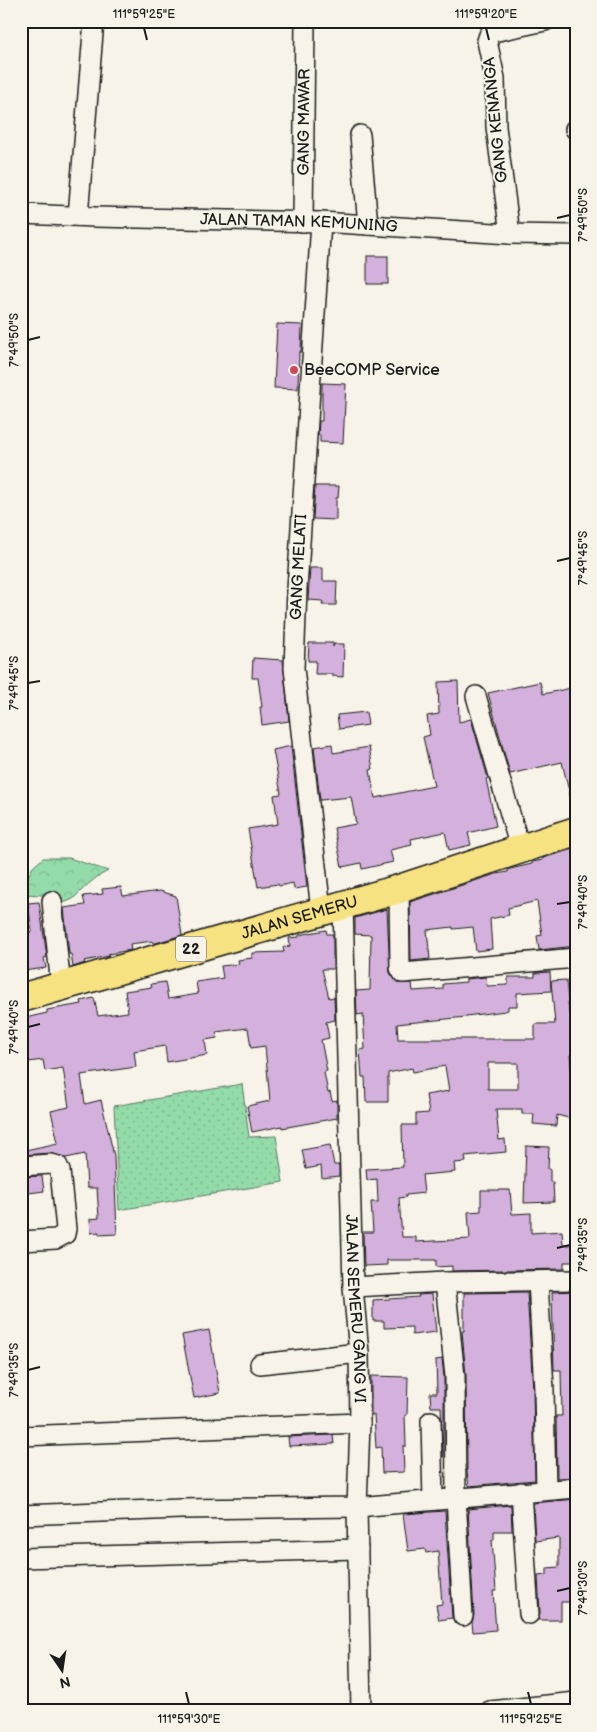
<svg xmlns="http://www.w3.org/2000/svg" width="597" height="1732" viewBox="0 0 597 1732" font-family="'Balsamiq Sans',sans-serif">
	<defs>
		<pattern id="grass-dots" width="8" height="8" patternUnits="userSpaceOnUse" patternTransform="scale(1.25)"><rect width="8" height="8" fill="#94dbaa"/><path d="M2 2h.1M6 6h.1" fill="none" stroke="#7fbb92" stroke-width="1.8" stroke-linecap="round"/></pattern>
		<pattern id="forest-crowns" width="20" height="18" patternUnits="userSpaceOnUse" patternTransform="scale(1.25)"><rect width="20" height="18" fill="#94dbaa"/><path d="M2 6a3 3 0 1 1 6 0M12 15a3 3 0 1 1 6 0" fill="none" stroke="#7fbb92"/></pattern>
	</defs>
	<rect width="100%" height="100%" fill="#f7f3e8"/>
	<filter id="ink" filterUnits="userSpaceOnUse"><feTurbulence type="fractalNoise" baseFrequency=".02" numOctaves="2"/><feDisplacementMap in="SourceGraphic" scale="10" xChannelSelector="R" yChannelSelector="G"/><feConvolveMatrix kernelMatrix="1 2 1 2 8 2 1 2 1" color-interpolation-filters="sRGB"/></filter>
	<g filter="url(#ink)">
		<!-- grass -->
		<path fill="url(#grass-dots)" stroke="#587c63" d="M242 1084 249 1137 276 1136 283 1182 119 1210 114 1106Z"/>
		<!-- forest -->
		<path fill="url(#forest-crowns)" stroke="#587c63" d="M43 858H69L108 871 97 877 86 886 73 899 66 902 61 903 43 895 21 894V886L27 879 32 868Z"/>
		<!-- building -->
		<g fill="#d3b1dc" stroke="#1c1c1c" fill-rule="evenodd">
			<rect x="367" y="256" width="21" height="28"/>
			<path d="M277 324 302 325 301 352H299L298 389 274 388Z"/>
			<path d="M322 383 346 384 343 443 320 442V435H318L319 421H322Z"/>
			<path d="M315 486H339L338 498H336V520L313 519Z"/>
			<path d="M310 568H323V581H337L336 605H322L323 601 308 600Z"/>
			<path d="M309 643H333V647L334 644H344L343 677 332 676V674H315L316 661H308Z"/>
			<path d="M253 658 283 660 289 721 262 725 260 707H262L258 678H252Z"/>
			<path d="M458 681 459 722 471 719 488 778 486 779 496 826 468 833 471 845 449 850 445 832 411 839 412 845 390 850 393 862 362 869 361 863 342 867 334 828 356 824 351 797 320 800 314 747 332 744 333 753 369 747 373 769 370 770 375 798 434 786 423 737 430 735 427 716 439 714 438 682Z"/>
			<path d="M540 682 543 694 576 687V800H571L562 762 510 774 488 693Z"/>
			<path d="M366 712 368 725 339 729 337 715Z"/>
			<path d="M291 746 307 887 294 889 293 883 279 886 278 884 258 887 248 829 278 824 274 795 281 794 273 750Z"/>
			<path d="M576 848V946L539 950 537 936 542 935 537 901 508 908 509 915 490 919 492 949 476 951 473 927 453 929V927L427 930 430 959 411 961 410 902 496 874 508 872V870L510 869 532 864V862L543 860V858Z"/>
			<path d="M121 887 123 896 160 891 176 896 182 935 156 943H153V941L130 944 131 950 108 954 109 956 84 961 85 963 73 967 71 954H69L64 908 85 905 83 896 103 894 102 889Z"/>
			<path d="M39 902 47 957 44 958 46 968 23 971 21 934 32 932 28 903Z"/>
			<path d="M387 909 390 973 398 983H412L413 991 443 989V984L466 982V979L486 977 487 986 508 985V977H535V973L550 972 551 991 517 993V1006H508V1010L505 1011 466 1016V1017L397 1024 398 1039H535V1024H555L551 981 566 980 569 1013 576 1014V1055H570L572 1082 576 1081V1120L557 1115 556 1126 533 1124 534 1114H522V1109H496L499 1140 505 1139 506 1152 465 1156 466 1162 454 1163 455 1172 422 1175 424 1193 406 1195V1197L399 1198 402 1237H416V1242L470 1239 468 1212 481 1211V1190H510L512 1214 531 1213V1233L562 1231 563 1245H576V1262H564V1269L452 1271V1266L436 1267V1260H387V1265L364 1266 363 1232H373L371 1202H378L377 1179 367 1180 366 1169 403 1167 402 1125H416V1114L429 1113 426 1095 449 1091 445 1066 413 1072 412 1068 388 1073V1102H366L365 1077H362L360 1050 365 1049 363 1014 357 1015 356 991 370 990 371 935 355 934V918ZM488 1063H518V1089H488Z"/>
			<path d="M326 930 327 934H333V969H322L329 998 334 997 335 1020 326 1022 329 1038 321 1040 327 1071 324 1072 328 1093 330 1092 332 1101 337 1100V1118L282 1128V1126L252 1132 247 1106 270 1101 265 1046 251 1048 248 1028 216 1032 217 1038 205 1040 207 1055 167 1062 165 1046 134 1051 136 1067 81 1075 85 1104 101 1100 114 1156 117 1234 99 1235V1232L91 1233 90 1219 99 1218 97 1188H87L85 1154 66 1158 51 1153 21 1155V1151L58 1143 51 1111 69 1107 63 1068 45 1071 43 1060 21 1063V1019L47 1013V1010L82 1004 81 1001 94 998 98 1016 128 1012 125 991 152 987 151 984 165 982 168 999 198 994 196 982 223 978 221 966 239 964 238 960 252 958V953L284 952 283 947 290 946 289 938 299 937V935Z"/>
			<path d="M330 1145 334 1165H339V1176L322 1178 321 1166 306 1169 302 1150Z"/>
			<path d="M526 1146 549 1147 548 1169H550V1182H553L554 1202 524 1203Z"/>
			<path d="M42 1176 44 1191 21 1194V1177Z"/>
			<path d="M576 1291V1477L557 1478 556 1416H562L561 1370H554L552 1292Z"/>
			<path d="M527 1292 533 1390 535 1480 469 1486 467 1472 466 1376 462 1331H464V1293Z"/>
			<path d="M432 1294 436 1332 412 1335V1327L384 1328V1321H373V1300L419 1297 418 1295Z"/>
			<path d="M209 1330 220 1393 194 1398 182 1335Z"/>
			<path d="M442 1359 444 1377V1457H443L441 1407H431L430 1393H437L436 1360Z"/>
			<path d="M371 1376 408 1377 407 1415H405L406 1446H403L404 1472 382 1473 381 1447 376 1448 374 1415H371Z"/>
			<path d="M333 1435 334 1444 289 1446 288 1437Z"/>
			<path d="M576 1499 575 1602H561V1620H538L540 1613 538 1576 547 1575V1568L559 1567V1538L535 1541 533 1503Z"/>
			<path d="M511 1505 512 1531H494V1540H492L496 1591H493L496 1630 473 1632 472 1622 474 1615 468 1509Z"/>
			<path d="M445 1511 452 1618 439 1620 436 1605 442 1604 438 1551 426 1553 425 1549 408 1551 403 1514Z"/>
		</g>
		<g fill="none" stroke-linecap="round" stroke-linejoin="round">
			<defs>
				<g id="minor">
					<path d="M575 129H576"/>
					<path d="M360 135 368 225"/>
					<path id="s1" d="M21 214 95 217 321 222 510 234 576 235"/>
					<path d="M78 216 94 21"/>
					<path id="s2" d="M303 222 305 21"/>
					<path d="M321 222 297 589 294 668 321 911"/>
					<path d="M510 234 496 127 495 78 487 41 489 35 493 32 545 21"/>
					<path d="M476 696 520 848"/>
					<path d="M399 889 400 968 403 973 576 958"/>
					<path d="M52 901 61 987"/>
					<path id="s3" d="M343 905 353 1287 359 1353 360 1423 357 1507 361 1711"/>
					<path d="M21 1166 51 1164 58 1166 60 1171 66 1229 65 1234 56 1239 21 1241"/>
					<path d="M538 1281 544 1390 546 1490"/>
					<path d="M445 1282 455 1376 456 1498 463 1616"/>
					<path d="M353 1287 445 1282 576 1280"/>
					<path d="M260 1364 359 1353"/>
					<path d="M431 1421 433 1500"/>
					<path d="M21 1436 360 1423"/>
					<path d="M521 1492 529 1614"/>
					<path d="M21 1515 181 1509 357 1507 576 1488"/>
					<path d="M21 1558 358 1549"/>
					<path d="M490 1711 576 1702"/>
				</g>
				<g id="highway">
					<path id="s4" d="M21 998 399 889 576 831"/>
				</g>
			</defs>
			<!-- minor casing -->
			<use href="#minor" stroke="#1c1c1c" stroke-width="22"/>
			<!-- highway casing -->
			<use href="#highway" stroke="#1c1c1c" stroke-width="31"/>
			<!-- minor -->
			<use href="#minor" stroke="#f7f3e8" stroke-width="19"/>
			<!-- highway -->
			<use href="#highway" stroke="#f6e281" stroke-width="28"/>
		</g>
	</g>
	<!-- ticks -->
	<path fill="none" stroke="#1c1c1c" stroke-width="2" d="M144 28 147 40M486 28 489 40M557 218 570 215M28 340 40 337M557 561 570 558M28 683 40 681M557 904 570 902M28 1027 40 1024M557 1248 570 1245M28 1370 40 1367M557 1591 570 1588M186 1692 189 1704M528 1692 531 1704"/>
	<!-- markers -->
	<circle fill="#d1495b" stroke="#f7f3e8" stroke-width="2" cx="294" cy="370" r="5"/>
	<g text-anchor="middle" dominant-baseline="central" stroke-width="4" stroke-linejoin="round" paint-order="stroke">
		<!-- shield labels -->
		<rect fill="#f7f3e8" stroke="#5e5c59" stroke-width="1" x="176" y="936.5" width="30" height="25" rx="4"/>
		<g font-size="15" font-weight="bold" fill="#1c1c1c">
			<text x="191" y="949">22</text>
		</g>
		<!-- street labels -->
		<g font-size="16" fill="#1c1c1c" stroke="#f7f3e8">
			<text transform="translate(496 120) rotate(-96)">GANG KENANGA</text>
			<text stroke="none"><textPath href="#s2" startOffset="100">GANG MAWAR</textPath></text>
			<text stroke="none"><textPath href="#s1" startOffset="278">JALAN TAMAN KEMUNING</textPath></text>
			<text transform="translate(299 567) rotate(-87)">GANG MELATI</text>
			<text stroke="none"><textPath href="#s4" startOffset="290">JALAN SEMERU</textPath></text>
			<text stroke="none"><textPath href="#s3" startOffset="404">JALAN SEMERU GANG VI</textPath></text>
		</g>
		<!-- poi labels -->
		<g font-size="16" fill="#1c1c1c" stroke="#f7f3e8" text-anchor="start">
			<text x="304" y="370">BeeCOMP Service</text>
		</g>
	</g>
	<!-- margin -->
	<rect width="597" height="1732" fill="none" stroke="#f7f3e8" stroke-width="55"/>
	<!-- north arrow -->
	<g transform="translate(62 1670) rotate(167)" stroke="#f7f3e8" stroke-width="4" paint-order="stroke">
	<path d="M0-4L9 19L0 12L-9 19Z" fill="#1c1c1c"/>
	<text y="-8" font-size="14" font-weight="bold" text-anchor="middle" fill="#1c1c1c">N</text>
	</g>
	<rect x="28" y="28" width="542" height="1676" fill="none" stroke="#1c1c1c" stroke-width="2"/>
	<g font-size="12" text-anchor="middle" fill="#1c1c1c">
		<text x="144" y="18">111°59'25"E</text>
		<text x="486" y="18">111°59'20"E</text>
		<text transform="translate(583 215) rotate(-90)" y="4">7°49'50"S</text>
		<text transform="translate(14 340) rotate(-90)" y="4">7°49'50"S</text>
		<text transform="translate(583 558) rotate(-90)" y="4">7°49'45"S</text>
		<text transform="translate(14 683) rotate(-90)" y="4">7°49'45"S</text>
		<text transform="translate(583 902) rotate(-90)" y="4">7°49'40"S</text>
		<text transform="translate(14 1027) rotate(-90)" y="4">7°49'40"S</text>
		<text transform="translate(583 1245) rotate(-90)" y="4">7°49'35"S</text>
		<text transform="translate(14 1370) rotate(-90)" y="4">7°49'35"S</text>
		<text transform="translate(583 1588) rotate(-90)" y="4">7°49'30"S</text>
		<text x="189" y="1723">111°59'30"E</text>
		<text x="531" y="1723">111°59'25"E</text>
	</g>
</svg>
